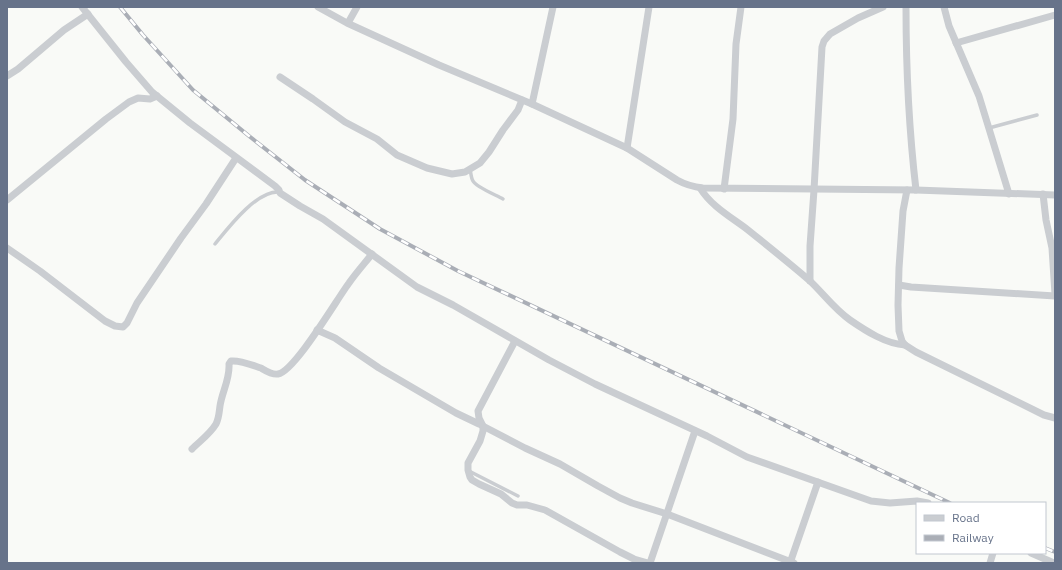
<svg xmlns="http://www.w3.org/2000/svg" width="1062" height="570" viewBox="0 0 1062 570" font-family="'IBM Plex Sans',sans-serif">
	<rect width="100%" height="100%" fill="#f9faf7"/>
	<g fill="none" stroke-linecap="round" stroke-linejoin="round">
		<!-- service -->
		<g stroke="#cacdd1" stroke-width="3.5">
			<path d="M989 128 1037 115"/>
			<path d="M470 169C471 173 471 178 473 181 476 187 496 195 503 199"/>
			<path d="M215 244C228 228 257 190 279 192"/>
			<path d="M469 471 518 496"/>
		</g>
		<!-- minor -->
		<g stroke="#cacdd1" stroke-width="7">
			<path d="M82 7 126 62 152 92 190 123 275 186 279 190 280 193 300 206 323 219 417 287 453 305 549 360 595 384 707 436 747 457 871 501 890 503 917 501 928 503"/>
			<path d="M318 7 347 23 439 65 532 104 627 148 677 180C686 185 694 187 703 188L916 190 1055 195"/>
			<path d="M906 7C906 68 909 130 916 190"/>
			<path d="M944 7 949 26 979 96 1009 194"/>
			<path d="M348 23 357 7"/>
			<path d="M956 43 1055 15"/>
			<path d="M7 76 18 69 64 30 88 14"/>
			<path d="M280 77 313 99 345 122 377 139 397 155 427 168 452 174 465 172 480 163 489 152 503 130 518 110 522 100"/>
			<path d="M532 104 553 7"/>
			<path d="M627 148 649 7"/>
			<path d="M700 188C712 207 731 217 748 230 768 246 789 263 809 280 823 293 834 309 850 320 866 331 886 344 905 345"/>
			<path d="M724 189 733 119 736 44 741 7"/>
			<path d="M907 190 903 211 899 268 898 305 899 331 902 341 905 345 916 352 1044 415 1055 418"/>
			<path d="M1043 194 1046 220 1052 248 1055 294"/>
			<path d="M7 200 106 119 129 102 138 98 150 99 157 96"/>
			<path d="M7 248 40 271 105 321 115 326 123 327 127 323 137 303 181 238 206 204 236 158"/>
			<path d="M810 281V246L814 190 822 47 824 41 830 34 858 18 883 7"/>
			<path d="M899 285 911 287 1055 296"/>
			<path d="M317 330 335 338 379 368 456 413 479 424 525 448 560 464 598 486 620 498 632 503 667 514 794 563"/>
			<path d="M515 341 478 411 479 418 483 426V431L480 441 468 463V470L470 477 472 480 479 484 501 494 512 503 517 505H527L545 510 620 552 634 559 648 563"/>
			<path d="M192 449C200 441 210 434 216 424 219 418 219 413 220 406 222 392 230 379 229 364L231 361C240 360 252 365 261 368 266 371 272 375 278 374 295 371 337 299 349 283 356 273 364 264 372 254"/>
			<path d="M1031 553 1054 563"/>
			<path d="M650 563 695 431"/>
			<path d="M790 563 818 482"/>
			<path d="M990 563 993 553"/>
		</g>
		<defs>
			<g id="rail">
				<path d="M120 7 143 35 193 90 249 136 305 180 380 229 458 271 950 503"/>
				<path d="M1045 548 1055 552"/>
			</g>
		</defs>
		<!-- rail casing -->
		<use href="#rail" stroke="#aaaeb6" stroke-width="4"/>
		<!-- rail -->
		<use href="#rail" stroke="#fff" stroke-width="2.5" stroke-dasharray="8" stroke-linecap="butt"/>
	</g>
	<!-- border -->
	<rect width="1062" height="570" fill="none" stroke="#67738a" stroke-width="16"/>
	<!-- legend -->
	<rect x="916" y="502" width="130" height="52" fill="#ffffff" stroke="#c2c7d0"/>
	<rect x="924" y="515" width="20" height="6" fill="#cacdd1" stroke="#c2c7d0"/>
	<text x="952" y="522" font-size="12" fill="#67738a">Road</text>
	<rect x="924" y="535" width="20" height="6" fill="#aaaeb6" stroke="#c2c7d0"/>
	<text x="952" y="542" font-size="12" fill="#67738a">Railway</text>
</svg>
